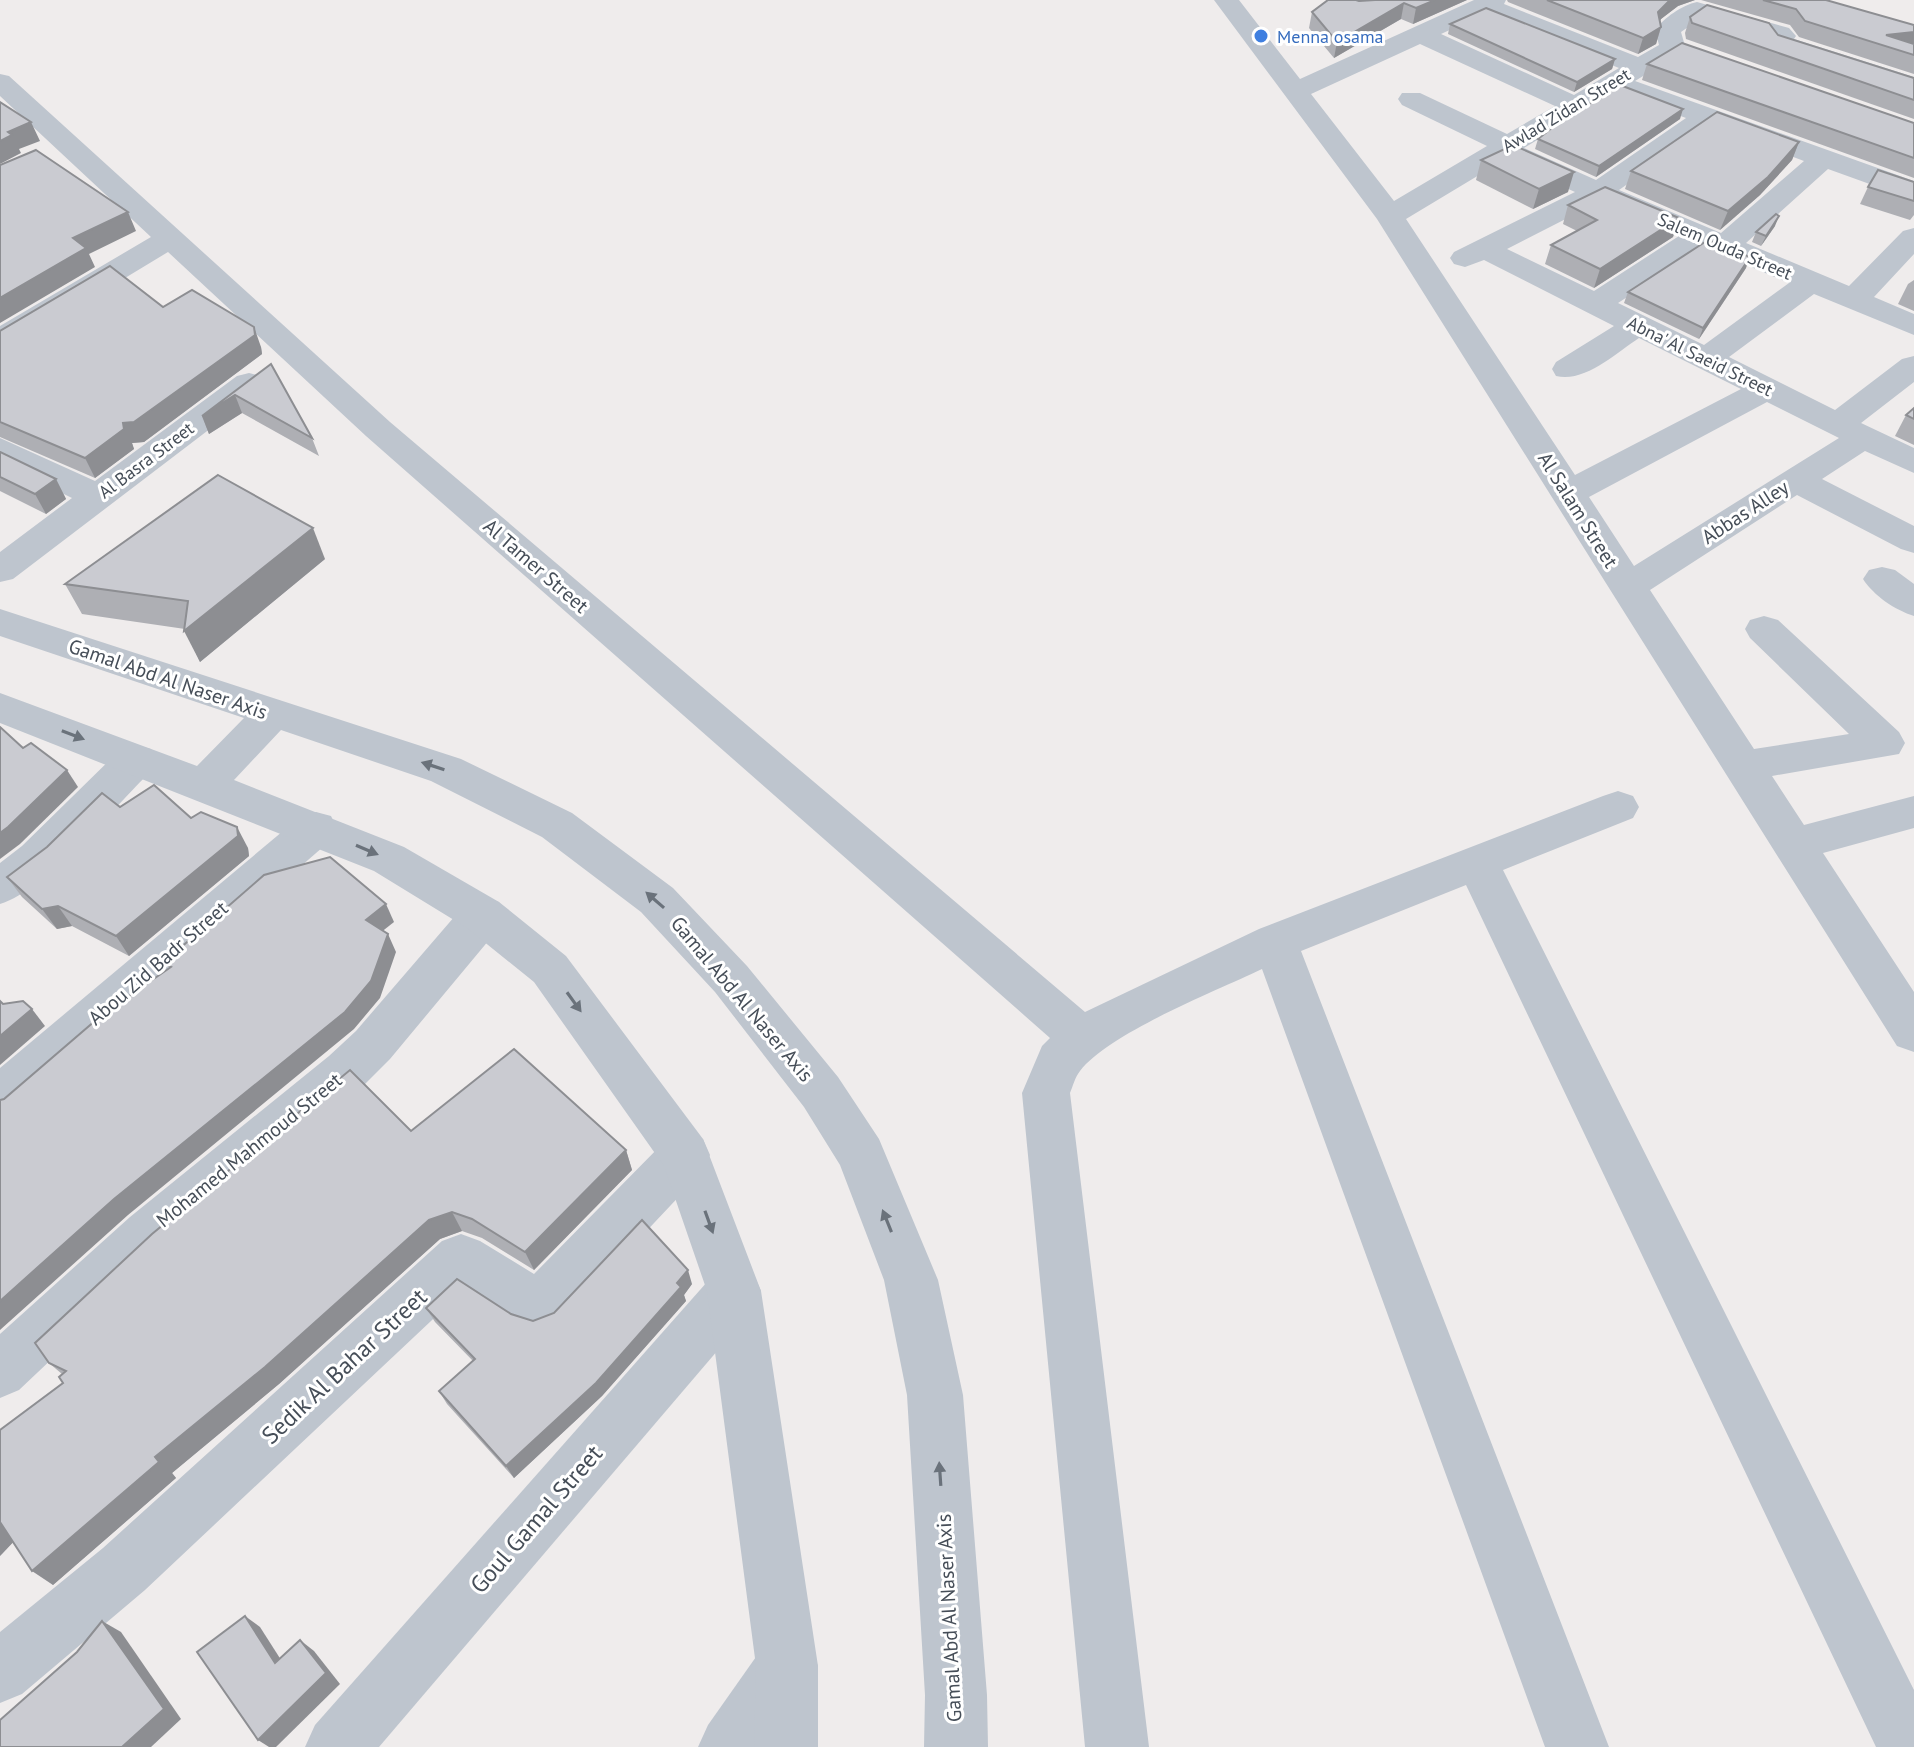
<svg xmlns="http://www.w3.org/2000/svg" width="1914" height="1747" viewBox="0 0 1914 1747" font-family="'PT Sans',sans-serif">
	<rect width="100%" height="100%" fill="#efecec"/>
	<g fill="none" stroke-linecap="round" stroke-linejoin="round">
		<!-- minor -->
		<g fill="#bec5ce" fill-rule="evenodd">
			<path d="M1214 0H1239L1300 79 1474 0H1506L1504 4 1638 57 1659 45 1655 30C1664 18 1682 5 1697 2L1789 28 1796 36 1794 39 1914 77V94L1773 48 1766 40 1768 37 1701 18 1681 32 1685 46 1679 54 1635 81 1914 181V200L1828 169 1746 243 1849 286 1903 231 1914 228V254L1874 297 1914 314V335L1814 294 1729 357 1835 410 1902 359 1914 356V382L1861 423 1914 448V473L1865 451 1822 479 1914 526V553L1901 549 1797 495 1650 590 1754 749 1849 734 1750 638 1745 629 1750 620 1764 616 1778 620 1899 732 1905 743 1899 754 1772 776 1804 825 1914 796V828L1823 853 1914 992V1052L1897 1046 1377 219ZM1484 14 1619 68 1574 95 1441 34ZM1420 44 1555 106 1507 134 1420 93H1402L1398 99 1402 105 1487 146 1394 201 1311 94ZM1616 92 1686 118 1596 180 1524 148ZM1710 126 1804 161 1721 233 1619 190ZM1504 160 1575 192 1454 252 1450 258 1454 264 1465 267 1484 260 1614 326 1556 362 1552 369 1556 376C1585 383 1616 353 1639 338L1741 389 1575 475 1406 219ZM1599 202 1679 236 1594 291 1507 249ZM1704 247 1789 283 1704 345 1618 303ZM1767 402 1839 438 1634 566 1589 497Z"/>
			<path d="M0 74 9 76 390 422 1085 1012 1259 929 1603 796 1618 791 1633 796 1639 807 1633 818 1503 870 1914 1690V1747H1876L1466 885 1301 951 1609 1747H1545L1262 969C1216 991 1109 1033 1080 1071 1075 1077 1073 1086 1070 1093L1149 1747H1085L1022 1093 1042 1046 1050 1038 366 436 168 252 11 347 0 350V326L151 237 0 96Z"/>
			<path d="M249 373 261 376 266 383 261 390 13 579 0 582V552L72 498 0 463V438L95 481 237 376Z"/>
			<path d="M1882 567 1895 570 1914 584V616C1895 610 1874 596 1863 579L1869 570Z"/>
			<path d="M136 745 151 749 157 760 151 771C113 808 48 889 0 904V863L22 846 121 749Z"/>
			<path d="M316 812 331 816 337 828 331 840 17 1113 0 1119V1068L301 816Z"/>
			<path d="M483 897 499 902 505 915 499 928 390 1059 363 1086 166 1251 19 1390 0 1398V1334L130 1217 329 1056 356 1031 467 902Z"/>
			<path d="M685 1133 703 1139 710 1155 703 1171 558 1325 539 1332 520 1325 465 1289 145 1590 22 1694 0 1703V1632L103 1548 442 1241 461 1234 480 1241 534 1274 667 1139Z"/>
			<path d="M734 1266 753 1273 761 1291 753 1309 379 1747H305L315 1725 715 1273Z"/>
			<path d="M787 1635 809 1644 818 1666 809 1688 768 1747H698L708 1725 765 1644Z"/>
		</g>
		<!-- tertiary -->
		<path fill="#bec5ce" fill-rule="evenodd" d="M0 609 461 759 572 813 673 888 747 966 838 1077 879 1139 938 1280 963 1395 987 1695 988 1747H924L925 1695 907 1395 884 1280 840 1165 804 1107 715 992 641 912 542 837 431 781 281 730 234 780 404 847 499 902 566 956 703 1139 761 1291 818 1666V1747H754L756 1666 707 1291 664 1166 534 982 467 928 374 871 0 723V693L197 766 244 718 0 636Z"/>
	</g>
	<!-- wall -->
	<g fill="#aeafb4">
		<path d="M1467 0 1413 24 1401 19 1334 58 1309 28 1312 12 1359 1Z"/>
		<path d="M1507 0H1695L1678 6 1661 19 1660 21 1661 27 1656 44 1638 54 1508 2Z"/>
		<path d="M1701 0H1826L1914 25V74L1799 37 1790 25Z"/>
		<path d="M1690 17 1778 35 1914 78V119L1686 39 1685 33Z"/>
		<path d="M1450 24 1615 59 1612 69 1574 92 1448 34Z"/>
		<path d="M1647 64 1914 123V178L1642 80Z"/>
		<path d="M1680 119 1596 177 1535 149 1538 139Z"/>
		<path d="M1799 142 1792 160 1760 195 1720 230 1625 189 1631 171Z"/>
		<path d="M1481 160 1568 192 1533 209 1476 180Z"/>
		<path d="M1914 182V215L1910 220 1860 204 1868 187Z"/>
		<path d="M1568 205 1679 218 1673 237 1594 288 1545 264 1551 245 1577 231 1563 224Z"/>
		<path d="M1775 226 1761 246 1752 242 1756 232Z"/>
		<path d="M1746 268 1699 339 1624 303 1628 292Z"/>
		<path d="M1914 280V311L1898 304 1908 284Z"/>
		<path d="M163 307 261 347 262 354 144 442 132 443 134 449 95 478 0 437V331Z"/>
		<path d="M271 364 312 438 319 456 242 413 209 434 202 416Z"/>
		<path d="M1914 408V445L1895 436 1906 415Z"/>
		<path d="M0 452 56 479 66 499 46 514 0 491Z"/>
		<path d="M325 559 200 662 185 629 82 614 65 584Z"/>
		<path d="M120 807 191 818 248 848 249 856 129 956 72 926 57 929 22 897 7 877Z"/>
		<path d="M411 1131 626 1150 632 1170 534 1270 482 1238 462 1231 440 1239 279 1384 172 1473 176 1478 53 1585 13 1542 0 1556 63 1383 62 1374 49 1363Z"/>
		<path d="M692 1284 684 1295 686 1301 602 1396 514 1478 447 1404 439 1391 473 1361 435 1322 426 1308 511 1314 533 1321Z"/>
	</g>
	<!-- shaded-wall -->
	<g fill="#8d8e92">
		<path d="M1435 0H1467L1413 24 1416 8Z"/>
		<path d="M1670 0H1695L1678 6 1661 19 1653 28 1658 12Z"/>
		<path d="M1404 3 1401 19 1334 58 1337 42Z"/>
		<path d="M1661 27 1656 44 1638 54 1643 38Z"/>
		<path d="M1914 32V48L1886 35Z"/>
		<path d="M1615 59 1612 69 1574 92 1577 82Z"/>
		<path d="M1683 109 1680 119 1596 177 1599 166Z"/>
		<path d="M31 122 40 141 19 149 21 153 0 164V141L8 132Z"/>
		<path d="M1799 142 1792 160 1760 195 1720 230 1728 211Z"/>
		<path d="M1574 172 1568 192 1533 209 1539 189Z"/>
		<path d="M128 212 136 231 89 254 95 267 0 323V298L73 238Z"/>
		<path d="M1779 216 1775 226 1761 246 1766 236Z"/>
		<path d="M1679 218 1673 237 1594 288 1600 269Z"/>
		<path d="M1750 257 1746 268 1699 339 1703 328Z"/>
		<path d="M254 327 261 347 262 354 144 442 132 443 134 449 95 478 85 458 123 423Z"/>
		<path d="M235 395 242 413 209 434 202 416Z"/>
		<path d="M56 479 66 499 46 514 35 494Z"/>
		<path d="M313 528 325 559 200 662 184 631Z"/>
		<path d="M67 770 78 787 20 844 0 859V833Z"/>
		<path d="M237 827 248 848 249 856 129 956 116 936Z"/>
		<path d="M386 904 394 922 375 937 366 920Z"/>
		<path d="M58 906 72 926 57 929 42 909Z"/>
		<path d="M388 934 396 952 380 998 354 1029 128 1215 0 1330V1301Z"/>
		<path d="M32 1009 45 1026 0 1065V1036Z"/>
		<path d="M626 1150 632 1170 534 1270 525 1252Z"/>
		<path d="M452 1212 462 1231 440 1239 279 1384 172 1473 176 1478 53 1585 32 1571 155 1457 429 1220Z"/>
		<path d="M688 1270 692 1284 684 1295 686 1301 602 1396 514 1478 506 1466Z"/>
		<path d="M0 1521 20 1535 0 1556Z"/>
		<path d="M245 1616 260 1627 290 1674 275 1663Z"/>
		<path d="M102 1621 121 1632 181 1719 151 1747H122Z"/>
		<path d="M300 1640 314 1651 340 1684 276 1747H269L258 1740Z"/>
	</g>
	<!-- building -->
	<g fill="#cacbd1" stroke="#8d8e92" stroke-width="2">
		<path d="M1328 0H1356L1359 1 1375 0H1435L1416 8 1404 3 1337 42 1312 12Z"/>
		<path d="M1547 0H1670L1658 12 1661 27 1643 38Z"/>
		<path d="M1763 0H1826L1914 25V32L1886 35 1914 44V55L1805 21 1796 9Z"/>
		<path d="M1707 5 1769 23 1778 35 1914 78V100L1692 23 1690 17Z"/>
		<path d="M1486 8 1615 59 1577 82 1450 24Z"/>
		<path d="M1682 43 1914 123V158L1647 64Z"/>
		<path d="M1620 85 1683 109 1599 166 1538 139 1558 123Z"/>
		<path d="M0 102 31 122 8 132 12 135 0 141Z"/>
		<path d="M1717 112 1799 142 1768 177 1728 211 1631 171Z"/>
		<path d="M1513 145 1574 172 1539 189 1481 160Z"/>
		<path d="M36 150 128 212 73 238 86 248 0 298V165Z"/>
		<path d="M1878 170 1914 182V201L1868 187Z"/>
		<path d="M1605 187 1679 218 1600 269 1551 245 1597 220 1568 205Z"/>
		<path d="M1776 214 1779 216 1766 236 1756 232Z"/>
		<path d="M1708 240 1750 257 1703 328 1628 292Z"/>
		<path d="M110 266 163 307 192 290 254 327 255 335 134 422 123 423 124 429 85 458 0 422V331Z"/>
		<path d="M271 364 312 438 235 395 202 416Z"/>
		<path d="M1914 408V419L1906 415Z"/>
		<path d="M0 452 56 479 35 494 0 477Z"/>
		<path d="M218 475 313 528 184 631 188 601 65 584Z"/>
		<path d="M0 727 23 748 31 743 67 770 8 827 0 833Z"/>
		<path d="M154 785 191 818 201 812 237 827 238 836 116 936 58 906 42 909 7 877 47 847 102 793 120 807Z"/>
		<path d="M330 857 386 904 366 920 388 934 371 981 345 1012 114 1199 0 1301V1100L4 1099 103 1014 171 967 163 963 264 875Z"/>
		<path d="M0 1001 3 1004 23 1001 32 1009 0 1036Z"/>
		<path d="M514 1049 626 1150 525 1252 472 1219 452 1212 429 1220 265 1367 155 1457 159 1462 32 1571 0 1522V1430L63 1383 59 1377 66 1371 49 1363 35 1343 152 1234 350 1070 411 1131Z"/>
		<path d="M642 1220 688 1270 677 1283 681 1287 596 1383 506 1466 439 1391 475 1359 426 1308 457 1279 511 1314 533 1321 554 1313Z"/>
		<path d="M245 1616 275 1663 300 1640 326 1673 258 1740 197 1652Z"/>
		<path d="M102 1621 164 1709 122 1747H0V1720L77 1652Z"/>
	</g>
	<!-- one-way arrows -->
	<defs><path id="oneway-solid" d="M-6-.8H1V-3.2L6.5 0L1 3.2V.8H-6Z" transform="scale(2)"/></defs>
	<g fill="#6a727b">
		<use href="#oneway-solid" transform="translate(73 735) rotate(21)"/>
		<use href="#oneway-solid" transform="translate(433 766) rotate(-162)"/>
		<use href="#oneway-solid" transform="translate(367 850) rotate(23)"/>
		<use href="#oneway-solid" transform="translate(655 900) rotate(-139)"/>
		<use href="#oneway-solid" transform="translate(574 1002) rotate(54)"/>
		<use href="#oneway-solid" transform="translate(887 1221) rotate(-112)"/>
		<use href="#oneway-solid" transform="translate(709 1222) rotate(70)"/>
		<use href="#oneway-solid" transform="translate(940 1474) rotate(-94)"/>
	</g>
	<!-- markers -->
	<circle fill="#3f7fe0" stroke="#fff" stroke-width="3" cx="1261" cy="36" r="8"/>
	<g text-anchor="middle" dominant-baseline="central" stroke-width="6" stroke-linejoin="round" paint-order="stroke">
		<!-- far-shop labels -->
		<g font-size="18" fill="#366cbe" stroke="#fff" text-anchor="start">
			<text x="1277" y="36">Menna osama</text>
		</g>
		<!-- far-street labels -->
		<g font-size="18" fill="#464e58" stroke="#fff">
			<text transform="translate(1566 110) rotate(-31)">Awlad Zidan Street</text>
			<text transform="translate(1725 246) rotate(23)">Salem Ouda Street</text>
			<text transform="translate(1700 356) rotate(26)">Abna' Al Saeid Street</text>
			<text transform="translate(146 460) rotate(-37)">Al Basra Street</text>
		</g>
		<!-- street labels -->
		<g font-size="20" fill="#464e58" stroke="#fff">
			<text transform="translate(1578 510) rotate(58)">Al Salam Street</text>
			<text transform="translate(1745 512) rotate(-33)">Abbas Alley</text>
			<text transform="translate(536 566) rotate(41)">Al Tamer Street</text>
			<text transform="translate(168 679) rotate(19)">Gamal Abd Al Naser Axis</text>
			<text transform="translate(158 963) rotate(-41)">Abou Zid Badr Street</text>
			<text transform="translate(742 999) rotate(50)">Gamal Abd Al Naser Axis</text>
			<text transform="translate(249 1150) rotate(-39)">Mohamed Mahmoud Street</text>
			<text transform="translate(949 1618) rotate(-93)">Gamal Abd Al Naser Axis</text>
		</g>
		<!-- near-street labels -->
		<g font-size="24" fill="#464e58" stroke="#fff">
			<text transform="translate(344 1366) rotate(-43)">Sedik Al Bahar Street</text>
			<text transform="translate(536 1519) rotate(-49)">Goul Gamal Street</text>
		</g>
	</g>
</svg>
